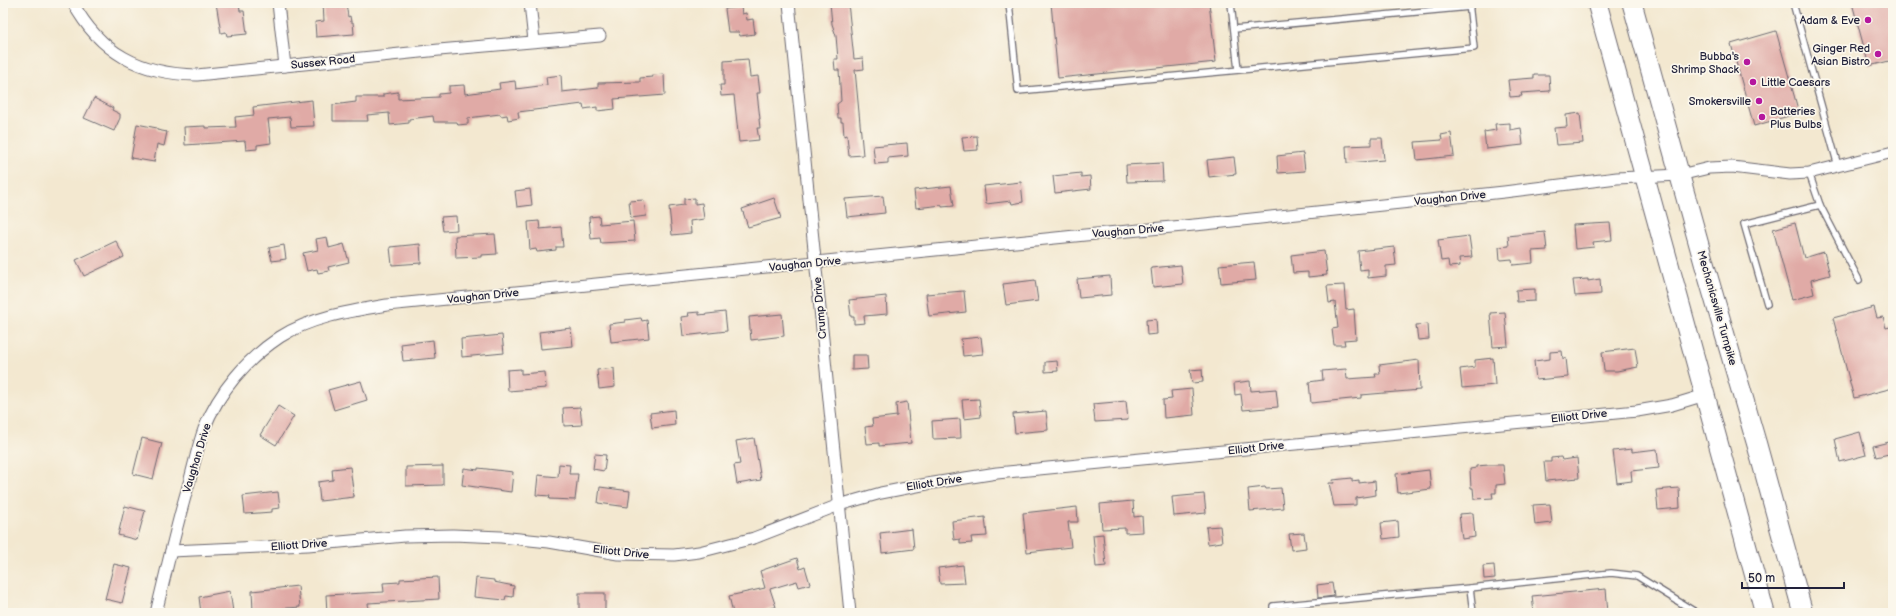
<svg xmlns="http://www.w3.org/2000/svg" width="1896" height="616" viewBox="0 0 1896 616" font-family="'Balsamiq Sans',sans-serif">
	<rect width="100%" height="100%" fill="#fbf7ec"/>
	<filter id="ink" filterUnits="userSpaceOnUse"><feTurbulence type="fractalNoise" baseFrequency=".025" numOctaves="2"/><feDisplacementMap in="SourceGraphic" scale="8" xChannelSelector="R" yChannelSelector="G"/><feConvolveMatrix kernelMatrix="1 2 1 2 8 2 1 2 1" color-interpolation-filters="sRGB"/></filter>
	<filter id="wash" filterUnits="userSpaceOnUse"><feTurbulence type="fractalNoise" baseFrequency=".012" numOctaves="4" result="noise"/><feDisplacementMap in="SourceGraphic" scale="16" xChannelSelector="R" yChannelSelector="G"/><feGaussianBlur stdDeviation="0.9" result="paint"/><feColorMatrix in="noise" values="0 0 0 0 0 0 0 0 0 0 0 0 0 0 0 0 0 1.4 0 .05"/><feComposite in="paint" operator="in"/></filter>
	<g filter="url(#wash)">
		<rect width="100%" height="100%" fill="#f3e8d0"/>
		<g id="blocks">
			<!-- building -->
			<g fill="#e0aaa6">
				<path d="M216 3H239L240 11H244L247 34 227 36 226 32 221 33Z"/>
				<path d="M323 3H346L348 17 350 16 351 22H353L354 34 316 37 315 22 324 21Z"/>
				<path d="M830 3H848L854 59 863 58 864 69 855 70 863 155 849 156 847 135 844 136 843 122H841V118H838L837 104 841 101 839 70H835L834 59H838L836 36 832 24Z"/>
				<path d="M1051 3H1209L1216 62 1058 78Z"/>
				<path d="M1852 3H1893V60L1869 66Z"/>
				<path d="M741 7 742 14 746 13 747 20 753 19 755 34 740 36 739 32H728L725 9Z"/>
				<path d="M1776 31 1799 113 1754 126 1731 44Z"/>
				<path d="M748 59 750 77 758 76 760 93H757L760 119H759L760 128H757L759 140 739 142 734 95 721 96 720 85H724V61Z"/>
				<path d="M664 74 665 95 614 99 615 109 597 111V107L584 109 583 104 518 112 519 118 508 120 507 115 501 116 500 114 468 118V124L458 125 457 122H434L433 116 409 119V123L390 125 389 113 367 115 368 121H333V105L356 102V97H383V94L398 92V99L439 97V94L449 93V86L464 85 465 94 500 89 499 83 515 81 516 89 547 85 546 77 561 75 562 92 598 88V83L640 82V78L653 77 652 75Z"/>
				<path d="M1534 75H1549L1550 91 1521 93 1522 96 1510 97 1508 80 1534 78Z"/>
				<path d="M94 98 113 108 112 110 120 114V118L114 131 84 118Z"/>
				<path d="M312 100 314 126 291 127 290 117 268 119 271 143 257 145V149L246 150 245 141 185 145 184 127 205 126V128L236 127 235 117 254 115 253 107Z"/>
				<path d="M1580 113 1583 143 1556 145 1554 128 1567 127 1566 115Z"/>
				<path d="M1510 123V130L1521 128 1523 145 1486 149 1484 132 1496 130 1495 124Z"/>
				<path d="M137 124 157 128V130L167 132 164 146 157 144 154 162 131 158Z"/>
				<path d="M1451 133 1454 156 1417 160 1415 142 1442 140 1441 135Z"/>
				<path d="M977 136 978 150 964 151 962 137Z"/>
				<path d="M1371 138H1382L1384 160 1347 163 1346 146 1371 145Z"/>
				<path d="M907 143 908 156 888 158V163L875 164 873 146Z"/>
				<path d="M1303 153 1305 171 1278 173 1277 156Z"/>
				<path d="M1234 157 1236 174 1209 177 1207 160Z"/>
				<path d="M1162 163 1163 181 1127 182 1126 165Z"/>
				<path d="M1081 173V177L1090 176 1091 189 1055 193 1053 176Z"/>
				<path d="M1021 182 1023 202 1012 204 1011 201 986 204 984 186Z"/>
				<path d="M951 186 954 206 942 207V205L916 208 914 190Z"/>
				<path d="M530 189 532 205 517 207 515 191Z"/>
				<path d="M883 196 885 213 847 217 845 199Z"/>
				<path d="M695 198V204L702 203 704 219 690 221 691 233 672 235 669 207 684 205V199Z"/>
				<path d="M774 198 781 218 748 227 742 209Z"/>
				<path d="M644 200 646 216 631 218 629 201Z"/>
				<path d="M456 216 457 230 443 231 441 217Z"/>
				<path d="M599 216 600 224 633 221 635 241 601 243 600 238 591 239 589 217Z"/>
				<path d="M539 221 540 229 561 227 563 247H556V250L537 252 536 249 530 250 528 222Z"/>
				<path d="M1610 223 1612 240 1593 242 1594 247 1575 249 1573 225Z"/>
				<path d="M1795 223 1804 258 1824 252 1830 275 1811 280 1814 294 1792 300 1773 229Z"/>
				<path d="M1545 232 1547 250 1532 251 1533 263 1513 265 1512 259 1500 260 1499 247 1509 246 1508 236Z"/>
				<path d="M495 234 497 254 481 255V257L456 258 455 236Z"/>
				<path d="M1469 236 1472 257 1459 258 1460 266 1449 267 1448 260 1441 261 1438 240Z"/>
				<path d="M327 237 329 248 344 244 349 262 328 267 329 271 318 273 317 269 307 271 303 253 318 250 316 239Z"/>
				<path d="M116 241 124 257 84 276 76 260Z"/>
				<path d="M420 244 421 263 392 265 390 247Z"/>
				<path d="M284 245 286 259 272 261 269 248Z"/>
				<path d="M1394 247 1396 265 1386 266V276L1368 278V269L1360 270 1358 251Z"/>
				<path d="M1324 251 1327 275 1308 277V272L1293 273 1291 255Z"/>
				<path d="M1254 262 1256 280 1221 283 1219 265Z"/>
				<path d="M1181 265 1183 284 1153 287 1151 268Z"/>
				<path d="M1110 276 1111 295 1079 298 1077 279Z"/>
				<path d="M1588 279V281L1600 279 1601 294 1575 296 1573 280Z"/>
				<path d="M1035 280 1038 301 1006 305 1003 284Z"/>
				<path d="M1344 285 1346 310 1354 309 1356 339 1344 340 1345 345H1334L1332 329 1338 328 1335 302 1329 303 1327 286Z"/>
				<path d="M1535 289V301L1517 302 1516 290Z"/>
				<path d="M964 291 966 312 929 316 926 294Z"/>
				<path d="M886 296 887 314 864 316 865 323 854 324V317H851L849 300Z"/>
				<path d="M1874 307 1877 318 1883 317 1886 328 1890 327 1893 339V388L1854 398 1833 318Z"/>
				<path d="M699 312V315L725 312 727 331 683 336 681 317 689 316 688 313Z"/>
				<path d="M1505 312 1508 346 1493 347 1490 313Z"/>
				<path d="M782 314 784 336 751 340 749 317Z"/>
				<path d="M641 318 642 321 647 320 649 338 611 342 609 324 625 322V320Z"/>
				<path d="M1156 319 1157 334 1147 335 1146 320Z"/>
				<path d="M1428 324 1429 339 1418 340 1416 325Z"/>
				<path d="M571 328 573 346 541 349 539 332Z"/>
				<path d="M502 335 504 353 462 357 461 339Z"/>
				<path d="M981 337 983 354 963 356 961 339Z"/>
				<path d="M433 340 435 358 403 361 401 344Z"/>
				<path d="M1635 348 1638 367 1617 371H1604L1602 352Z"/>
				<path d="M1562 351 1563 359 1566 358 1568 377 1536 380 1534 361 1550 359V352Z"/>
				<path d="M852 355H867L868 369 852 370Z"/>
				<path d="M1493 358 1495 385 1462 388 1460 369 1475 367V360Z"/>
				<path d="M1419 360 1420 390 1361 395V398L1311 403 1309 382 1323 380 1322 371 1346 369 1347 379 1376 377 1375 374H1380L1379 365Z"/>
				<path d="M1057 361 1058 371 1045 372V362Z"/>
				<path d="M614 368 615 387 599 389 597 370Z"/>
				<path d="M521 369V374L545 372 546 388 508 391 507 370Z"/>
				<path d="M1202 369 1203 382 1192 383 1190 370Z"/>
				<path d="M361 381 367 400 334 410 328 390Z"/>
				<path d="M1250 381 1251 391 1276 389 1278 407 1243 410 1241 394 1235 395 1234 383Z"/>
				<path d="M1192 389 1194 415 1164 418 1163 400 1172 399 1171 391Z"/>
				<path d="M979 399 981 417 964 419 962 400Z"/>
				<path d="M1126 401 1128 420 1095 422 1093 404Z"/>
				<path d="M907 402 911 443 879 446V443L867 444 865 427 873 426 872 419 897 416 896 404Z"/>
				<path d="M278 406 294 416 276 445 260 435Z"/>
				<path d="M580 407 582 425 564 426 563 408Z"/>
				<path d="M674 410 675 425 652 428 650 413Z"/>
				<path d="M1046 411 1048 430 1015 433 1013 414Z"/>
				<path d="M960 419 961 438 933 439 932 421Z"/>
				<path d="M1860 432 1866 455 1840 462 1835 439Z"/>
				<path d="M142 438 162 443 153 479 133 474Z"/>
				<path d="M754 438 761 480 737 484 734 465 740 464 736 441Z"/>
				<path d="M1893 441V453L1876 457 1873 446Z"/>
				<path d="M1632 449V452L1657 449 1659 468 1631 471 1632 481 1617 483 1613 451Z"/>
				<path d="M595 454 606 455 604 471 593 469Z"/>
				<path d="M1561 457 1562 460 1577 458 1579 478 1546 481 1544 462H1551V458Z"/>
				<path d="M559 464 570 465 569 474H578L575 500 549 499 550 496 536 495 538 475 558 477Z"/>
				<path d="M1489 465H1503L1505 484 1496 485V493H1492L1493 498 1474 499 1473 488H1471L1470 469 1476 468V466Z"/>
				<path d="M443 466V485L406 486V467Z"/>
				<path d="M350 467 354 497 320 501 318 482 333 480 332 469Z"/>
				<path d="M464 468 478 470V468L513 472 511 492 462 485Z"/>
				<path d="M1429 470 1431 489 1398 493 1396 474Z"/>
				<path d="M1352 478V481L1359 480V483L1375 481 1376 495 1356 498V505L1334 506 1329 483H1334L1333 480Z"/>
				<path d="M600 487 630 491 628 507 598 503Z"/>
				<path d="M1265 487 1266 489 1281 488 1283 508 1250 511 1248 489Z"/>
				<path d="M1679 488 1680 508 1658 510 1656 490Z"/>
				<path d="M278 492 280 508 272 509V512L245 514 243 496Z"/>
				<path d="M1204 494 1206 513 1174 516 1172 497Z"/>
				<path d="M1133 501 1134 517 1142 516 1143 532 1125 533V528L1102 529 1100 504Z"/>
				<path d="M1550 504 1552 523 1535 525 1533 505Z"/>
				<path d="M125 506 145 511 137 540 118 535Z"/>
				<path d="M1077 507 1078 522H1068L1071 547 1027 552 1023 513Z"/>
				<path d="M1473 513 1475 537 1462 539 1459 514Z"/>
				<path d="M985 517 987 536 971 537 972 543 960 544V539L954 540 952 521Z"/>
				<path d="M1398 521 1399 537 1383 539 1381 523Z"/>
				<path d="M1220 526 1222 542 1208 544 1206 527Z"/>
				<path d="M912 529 914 549 882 553 880 533Z"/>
				<path d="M1304 533 1306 548 1291 550 1289 534Z"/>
				<path d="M1103 534 1106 566 1096 567 1093 535Z"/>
				<path d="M797 558 800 569 805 567 810 584 799 587 797 581 770 589 776 607 748 613H733L729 596 765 588 760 571Z"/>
				<path d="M114 564 131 568 122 603 105 599Z"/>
				<path d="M963 565 965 583 940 584 938 568Z"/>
				<path d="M1494 565 1495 578 1484 579 1483 566Z"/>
				<path d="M438 577 439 599 368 603 369 612 327 613 326 595 384 592 383 583 400 582V579Z"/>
				<path d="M476 578 494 580V582L514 586 513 597 506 596 505 600 474 597Z"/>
				<path d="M1332 583 1334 596 1318 598 1317 585Z"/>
				<path d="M298 586 300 607 253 611 252 591Z"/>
				<path d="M1606 589 1608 613H1534L1532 596Z"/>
				<path d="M230 591 233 612 201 613 199 597Z"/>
				<rect x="579" y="593" width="26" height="17"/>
			</g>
		</g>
	</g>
	<g filter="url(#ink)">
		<use href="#blocks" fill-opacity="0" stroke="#6b676f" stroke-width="1"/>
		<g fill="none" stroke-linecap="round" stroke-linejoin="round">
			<defs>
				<g id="service">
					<path d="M1009 3 1018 91 1474 48 1469 3"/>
					<path d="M1231 3 1238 70"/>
					<path d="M1793 3 1838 166"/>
					<path d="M1234 29 1470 7"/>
					<path d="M1809 173 1820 205 1859 280"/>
					<path d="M1767 304 1744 224 1820 205"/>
					<path d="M1273 613V606L1470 588"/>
					<path d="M1473 613 1470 588 1611 573 1637 576 1697 613"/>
				</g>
				<g id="minor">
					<path d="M73 3C100 53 140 74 197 75L439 50 600 36"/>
					<path d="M278 3 285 66"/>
					<path d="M530 3 534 41"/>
					<path d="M789 3C811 206 829 410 850 613"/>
					<path d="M171 551 308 545 405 536 453 535 501 537 549 542 618 554 674 555 699 552 754 538 839 505 881 493 927 484 997 473 1637 411 1672 405 1705 395"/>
					<path d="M156 613C166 572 175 531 187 490 193 470 197 448 204 429 219 391 247 359 280 337 311 317 351 311 387 305L1085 235 1205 224 1504 192 1617 178 1680 175 1709 168 1732 167 1790 174 1809 173 1893 152"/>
				</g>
				<g id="trunk">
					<path d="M1597 3 1765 613"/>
					<path d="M1632 3 1704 263 1757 445 1803 613"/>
				</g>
			</defs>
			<!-- service casing -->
			<use href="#service" stroke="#6b676f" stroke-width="8"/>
			<!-- minor casing -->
			<use href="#minor" stroke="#6b676f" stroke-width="13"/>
			<!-- trunk casing -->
			<use href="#trunk" stroke="#6b676f" stroke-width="21"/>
			<!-- service -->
			<use href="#service" stroke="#fff" stroke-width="5.5"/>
			<!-- minor -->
			<use href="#minor" stroke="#fff" stroke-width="11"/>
			<!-- trunk -->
			<use href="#trunk" stroke="#fff" stroke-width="19"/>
		</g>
	</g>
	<!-- markers -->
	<g fill="#b5179e" stroke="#fbf7ec" stroke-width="1.5">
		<circle cx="1868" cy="20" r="4"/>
		<circle cx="1878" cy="54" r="4"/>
		<circle cx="1747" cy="62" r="4"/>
		<circle cx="1753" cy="82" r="4"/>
		<circle cx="1759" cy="101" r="4"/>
		<circle cx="1762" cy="117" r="4"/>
	</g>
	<g text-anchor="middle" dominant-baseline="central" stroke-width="3.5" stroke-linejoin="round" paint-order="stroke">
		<!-- poi labels -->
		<g font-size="11" fill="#22223b" stroke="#fbf7ec" text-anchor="end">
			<text x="1860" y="20">Adam &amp; Eve</text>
			<text x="1870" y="48">Ginger Red<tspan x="1870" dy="13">Asian Bistro</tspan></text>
			<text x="1739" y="56">Bubba's<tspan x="1739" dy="13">Shrimp Shack</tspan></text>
			<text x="1761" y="82" text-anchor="start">Little Caesars</text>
			<text x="1751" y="101">Smokersville</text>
			<text x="1770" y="111" text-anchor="start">Batteries<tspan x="1770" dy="13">Plus Bulbs</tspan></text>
		</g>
		<!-- street labels -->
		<g font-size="11" fill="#22223b" stroke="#fbf7ec">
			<text transform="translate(323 62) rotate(-6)">Sussex Road</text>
			<text transform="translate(1450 198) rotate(-6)">Vaughan Drive</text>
			<text transform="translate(1128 231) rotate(-5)">Vaughan Drive</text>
			<text transform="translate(805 264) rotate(-6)">Vaughan Drive</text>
			<text transform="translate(483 296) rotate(-6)">Vaughan Drive</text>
			<text transform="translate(820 308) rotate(-95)">Crump Drive</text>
			<text transform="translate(1717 308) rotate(74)">Mechanicsville Turnpike</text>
			<text transform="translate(1579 416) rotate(-6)">Elliott Drive</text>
			<text transform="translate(1256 448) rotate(-6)">Elliott Drive</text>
			<text transform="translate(197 458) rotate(-73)">Vaughan Drive</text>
			<text transform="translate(934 483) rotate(-9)">Elliott Drive</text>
			<text transform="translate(299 545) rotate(-4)">Elliott Drive</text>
			<text transform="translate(621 552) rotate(6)">Elliott Drive</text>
		</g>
	</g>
	<!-- margin -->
	<rect width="1896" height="616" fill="none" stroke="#fbf7ec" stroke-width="16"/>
	<!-- scale -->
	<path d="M1742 582v6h102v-6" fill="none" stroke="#22223b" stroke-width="2"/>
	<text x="1748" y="582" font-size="12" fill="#22223b" stroke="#fbf7ec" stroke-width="3" paint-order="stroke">50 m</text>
</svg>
